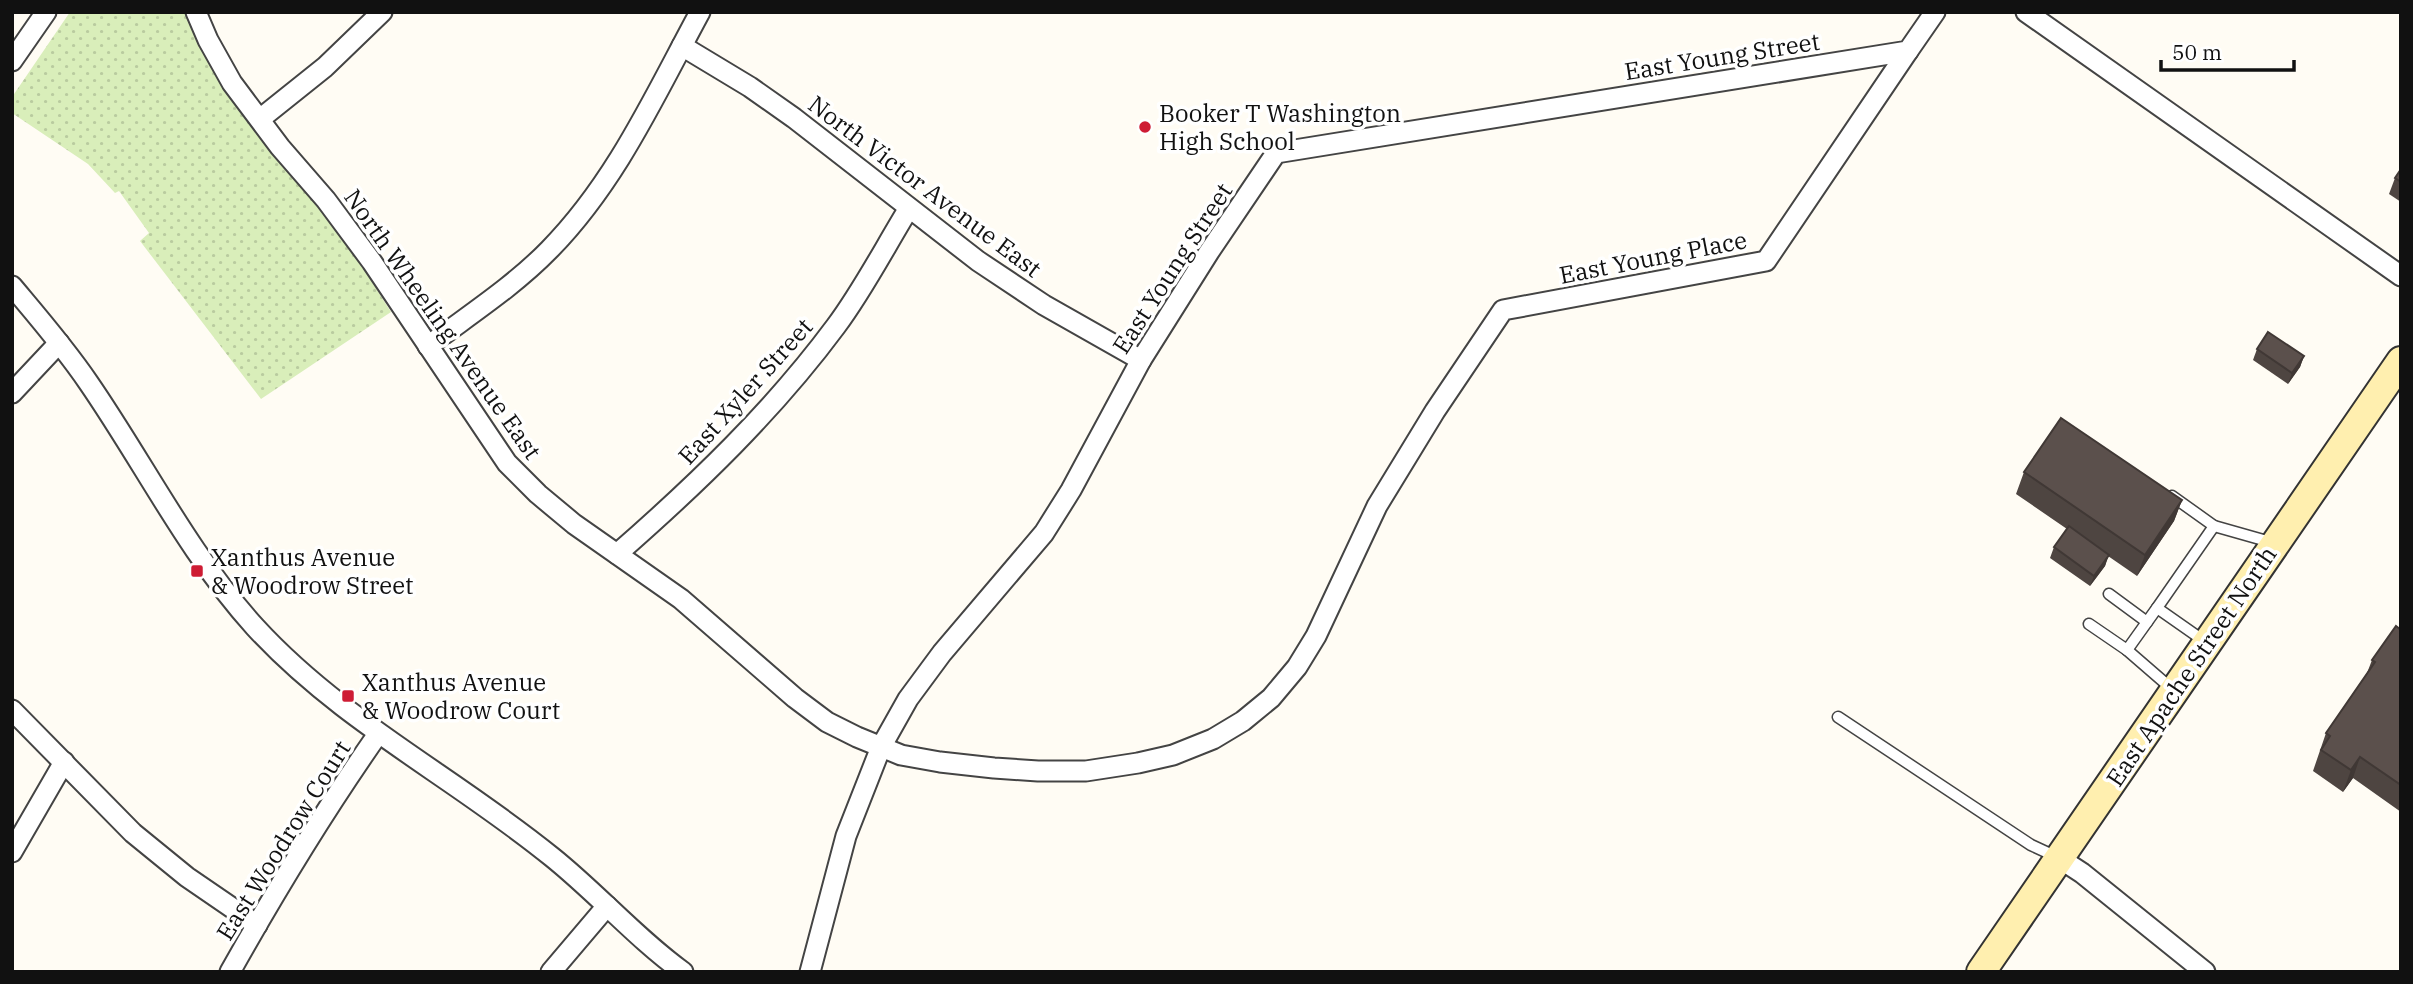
<svg xmlns="http://www.w3.org/2000/svg" width="2413" height="984" viewBox="0 0 2413 984" font-family="'IBM Plex Serif',serif">
	<defs>
		<pattern id="park-dots" width="8" height="8" patternUnits="userSpaceOnUse" patternTransform="scale(1.75)"><rect width="8" height="8" fill="#d9eeba"/><path d="M2 2h.1M6 6h.1" fill="none" stroke="#b9cb9f" stroke-width="1.8" stroke-linecap="round"/></pattern>
	</defs>
	<rect width="100%" height="100%" fill="#fffcf4"/>
	<!-- park -->
	<path fill="url(#park-dots)" d="M70 12H186L217 74 255 129 345 239 391 312 261 399 140 241 149 233 119 191 115 193 88 164 12 113V97Z"/>
	<g fill="none" stroke-linecap="round" stroke-linejoin="round">
		<defs>
			<g id="service">
				<path d="M2172 496 2214 526"/>
				<path d="M2109 594 2147 622"/>
				<path d="M2089 624 2127 650 2157 608"/>
				<path d="M2207 643 2157 608 2214 526 2274 543"/>
				<path d="M2127 650 2172 689"/>
				<path d="M1838 717 2031 845 2059 858"/>
			</g>
			<g id="minor">
				<path d="M196 12 208 40 232 83 280 147 326 200 372 262 507 463 538 494 574 524 681 599 795 698 827 722 857 737 901 755 940 762 994 768 1038 771H1086L1138 763 1173 755 1213 739 1243 721 1271 698 1297 667 1316 636 1377 506 1435 411 1503 310 1766 261 1908 51"/>
				<path d="M2026 12 2401 276"/>
				<path d="M682 46 750 87 794 118 978 261 1044 305 1141 360"/>
				<path d="M12 61 46 12"/>
				<path d="M260 119 325 67 382 12"/>
				<path d="M12 286C38 317 65 348 88 382 144 463 188 553 255 627 341 721 454 777 552 857 597 893 636 938 683 972"/>
				<path d="M428 346C469 315 514 286 549 250 616 182 655 95 700 12"/>
				<path d="M12 393 59 343"/>
				<path d="M617 554C697 484 773 411 836 326 863 290 885 247 909 208"/>
				<path d="M12 710 133 833 187 877 257 925"/>
				<path d="M12 852 64 762"/>
				<path d="M2059 858 2082 873 2205 972"/>
				<path d="M230 972C276 890 324 811 378 734"/>
				<path d="M551 972 607 906"/>
				<path d="M810 972 846 836 881 747 908 699 942 653 1044 533 1071 490 1141 360 1209 252 1276 153 1908 51 1935 12"/>
			</g>
			<path id="secondary" d="M1981 972 2401 361"/>
		</defs>
		<!-- service casing -->
		<use href="#service" stroke="#444" stroke-width="13"/>
		<!-- minor casing -->
		<use href="#minor" stroke="#444" stroke-width="23"/>
		<!-- secondary casing -->
		<use href="#secondary" stroke="#333" stroke-width="32"/>
		<!-- service -->
		<use href="#service" stroke="#fff" stroke-width="10"/>
		<!-- minor -->
		<use href="#minor" stroke="#fff" stroke-width="19"/>
		<!-- secondary -->
		<use href="#secondary" stroke="#ffefaf" stroke-width="28"/>
	</g>
	<!-- wall -->
	<g fill="#4e4541">
		<path d="M2401 169V202L2389 194 2395 178Z"/>
		<path d="M2257 349 2304 356 2300 367 2288 384 2253 360Z"/>
		<path d="M2024 472 2182 500 2174 521 2137 576 2108 556 2105 566 2090 586 2050 558 2054 547 2067 529 2016 494Z"/>
		<path d="M2401 630V812L2353 778 2343 792 2313 771 2326 733 2367 673 2372 660Z"/>
	</g>
	<!-- shaded-wall -->
	<g fill="#403835">
		<path d="M2304 356 2300 367 2288 384 2292 373Z"/>
		<path d="M2182 500 2174 521 2137 576 2145 555Z"/>
		<path d="M2109 555 2105 566 2090 586 2094 576Z"/>
		<path d="M2360 757 2353 778 2343 792 2351 770Z"/>
	</g>
	<!-- building -->
	<g fill="#5b504c" stroke="#403835" stroke-width="2">
		<path d="M2401 169V182L2395 178Z"/>
		<path d="M2268 332 2304 356 2292 373 2257 349Z"/>
		<path d="M2061 418 2182 500 2145 555 2024 472Z"/>
		<path d="M2069 526 2109 555 2094 576 2054 547Z"/>
		<path d="M2396 626 2401 630V785L2360 757 2351 770 2321 750 2330 736 2326 733 2375 662 2372 660Z"/>
	</g>
	<!-- markers -->
	<g fill="#ce1c34" stroke="#fff" stroke-width="2.5">
		<circle cx="1145" cy="127" r="7"/>
		<rect x="190" y="564" width="14" height="14" rx="3.5"/>
		<rect x="341" y="689" width="14" height="14" rx="3.5"/>
	</g>
	<g text-anchor="middle" dominant-baseline="central" stroke-width="7" stroke-linejoin="round" paint-order="stroke">
		<!-- street labels -->
		<g font-size="24" fill="#111" stroke="#fff">
			<text transform="translate(1722 56) rotate(-9)">East Young Street</text>
			<text transform="translate(925 186) rotate(37)">North Victor Avenue East</text>
			<text transform="translate(1653 257) rotate(-11)">East Young Place</text>
			<text transform="translate(1172 268) rotate(-57)">East Young Street</text>
			<text transform="translate(443 324) rotate(55)">North Wheeling Avenue East</text>
			<text transform="translate(745 391) rotate(-48)">East Xyler Street</text>
			<text transform="translate(2191 666) rotate(-56)">East Apache Street North</text>
			<text transform="translate(283 840) rotate(-58)">East Woodrow Court</text>
		</g>
		<!-- poi labels -->
		<g font-size="24" fill="#111" stroke="#fff" text-anchor="start">
			<text x="1159" y="113">Booker T Washington<tspan x="1159" dy="28">High School</tspan></text>
			<text x="211" y="557">Xanthus Avenue<tspan x="211" dy="28">&amp; Woodrow Street</tspan></text>
			<text x="362" y="682">Xanthus Avenue<tspan x="362" dy="28">&amp; Woodrow Court</tspan></text>
		</g>
	</g>
	<!-- border -->
	<rect width="2413" height="984" fill="none" stroke="#111111" stroke-width="28"/>
	<!-- scale -->
	<path d="M2161 60v10h133v-10" fill="none" stroke="#111111" stroke-width="3.5"/>
	<text x="2172" y="60" font-size="21" fill="#111111" stroke="#ffffff" stroke-width="5" paint-order="stroke">50 m</text>
</svg>
